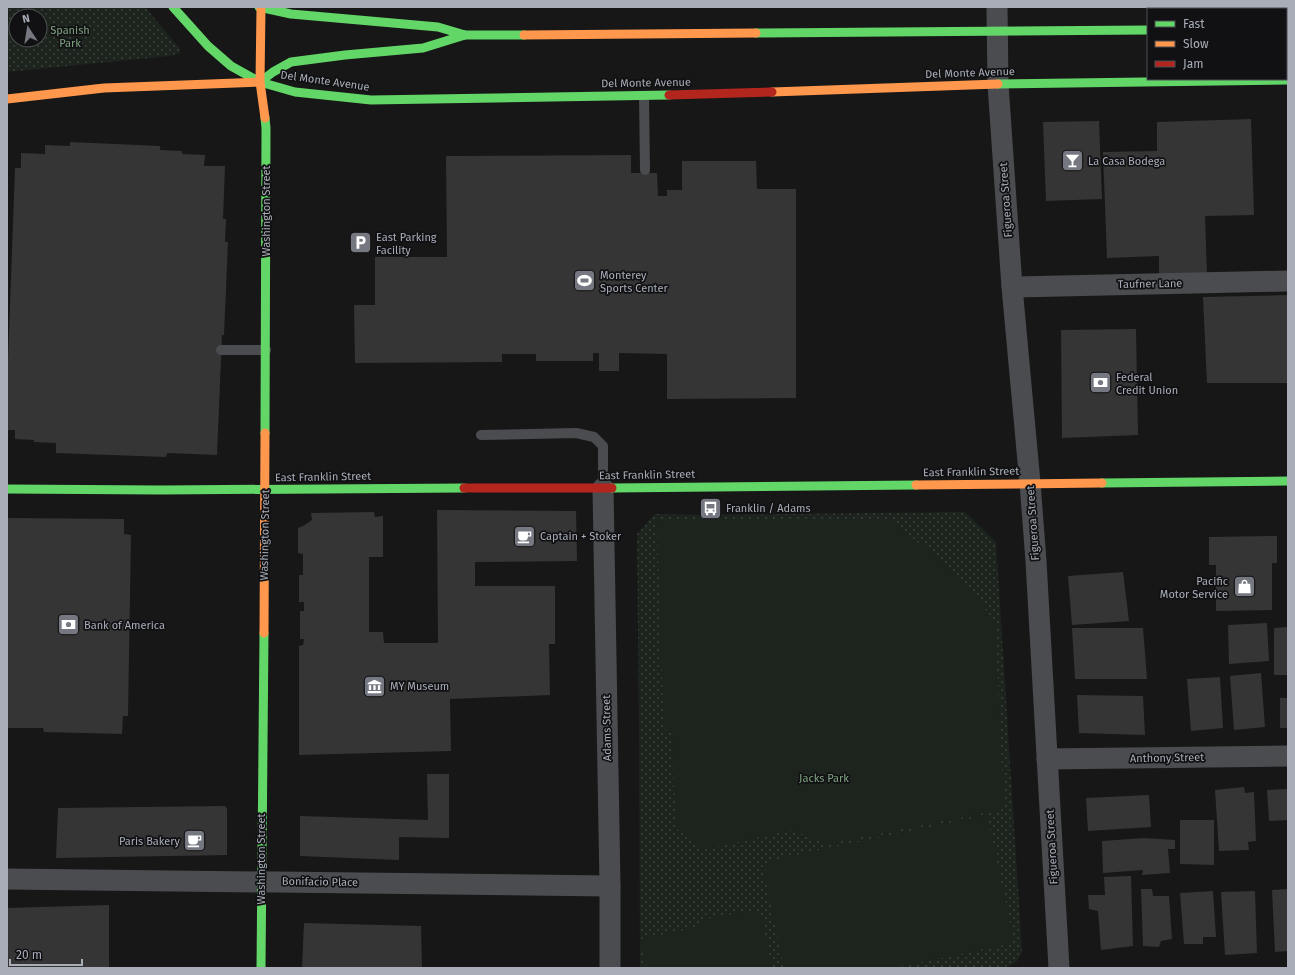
<svg xmlns="http://www.w3.org/2000/svg" width="1295" height="975" viewBox="0 0 1295 975" font-family="'Fira Sans',sans-serif">
	<defs>
		<pattern id="grass-dots" width="8" height="8" patternUnits="userSpaceOnUse"><rect width="8" height="8" fill="#1d241e"/><path d="M2 2h.1M6 6h.1" fill="none" stroke="#3b413d" stroke-width="1.8" stroke-linecap="round"/></pattern>
	</defs>
	<rect width="100%" height="100%" fill="#171717"/>
	<!-- grass -->
	<g fill="url(#grass-dots)" fill-rule="evenodd">
		<path d="M7 7H145L180 49V53L169 56 7 72ZM16 16H40V40H16Z"/>
		<path d="M965 512 996 542 1022 952C1017 964 1014 964 1002 968H640L639 726 637 534 655 514 695 515Z"/>
	</g>
	<!-- garden -->
	<g fill="#1d241e">
		<path d="M657 520H888L924 547 958 576 980 602 995 623 1004 809 827 844 792 830 702 850 676 828 672 733 666 732 663 705Z"/>
		<path d="M987 815 1013 937 1009 944 893 968H784L764 873 772 860Z"/>
		<path d="M754 910 761 914 772 968H646L640 939 695 928 701 920Z"/>
	</g>
	<!-- building -->
	<g fill="#353536">
		<path d="M1251 119 1254 215 1205 216 1207 274 1159 275V256L1107 258 1103 152 1157 151V122Z"/>
		<path d="M1099 121 1102 199 1046 201 1043 122Z"/>
		<path d="M70 142 160 146V150L182 151V154L205 155 204 166H225L223 219H226L225 242H228L224 335H222L217 455 167 453 166 457 56 453V443L34 442V440L15 439V430H7V388L15 168H21V153L45 154V145L70 146Z"/>
		<path d="M631 155V173H657L658 196H667V190H682V161H756L757 189H796V398L667 399V354L619 353V371H599V353H593V361H536V354H502V362L355 363 354 305H375V257H447L446 156Z"/>
		<path d="M1288 295V383H1207L1203 297Z"/>
		<path d="M1136 329 1138 435 1062 438 1061 330Z"/>
		<path d="M437 510 576 511 577 561 475 562V586H555V644H549L550 695 450 699 451 751 299 755V646L303 645 304 639H300V611H304V602H299V575H303V554L298 553V528L303 526 312 520 311 513 374 512 375 517 383 516V557H369V632H383L384 643H438Z"/>
		<path d="M7 518 124 519V534L131 535 128 716H123L122 734 44 732 43 728H7Z"/>
		<path d="M1277 536V563H1272V610L1216 611V565H1209V537Z"/>
		<path d="M1123 572 1129 621 1072 625 1068 576Z"/>
		<path d="M1267 623 1269 661 1229 664 1228 625Z"/>
		<path d="M1288 627V675H1274V628Z"/>
		<path d="M1072 628H1143L1147 679H1075Z"/>
		<path d="M1261 673 1265 727 1234 730 1230 676Z"/>
		<path d="M1220 677 1223 728 1191 731 1187 679Z"/>
		<path d="M1077 695 1143 696 1145 735 1079 733Z"/>
		<rect x="1280" y="698" width="8" height="30"/>
		<path d="M427 774H449V838L399 837V860L300 856V816L428 820Z"/>
		<path d="M1244 787 1245 793 1254 792 1256 841 1248 842 1249 850 1219 851 1215 790Z"/>
		<path d="M1288 789V820L1269 821 1267 790Z"/>
		<path d="M1149 795 1151 827 1088 831 1086 798Z"/>
		<path d="M225 806 227 809V855L56 858 58 808Z"/>
		<path d="M1180 820H1214V865L1180 864Z"/>
		<path d="M1144 838 1175 840V849H1168L1170 873 1142 875 1143 870 1103 873 1102 841Z"/>
		<path d="M1131 876 1133 946 1101 950 1098 911 1089 909 1088 895H1105L1104 877Z"/>
		<path d="M1141 889H1152L1153 896H1169L1172 939 1161 941 1159 947 1143 946Z"/>
		<path d="M1288 889V951L1275 952 1272 890Z"/>
		<path d="M1213 891 1216 937H1203V944H1184L1180 893Z"/>
		<path d="M1255 891 1257 953 1225 955 1221 892Z"/>
		<path d="M109 905V968H7V908Z"/>
		<path d="M304 923 421 926 422 968H302Z"/>
	</g>
	<g fill="none" stroke-linecap="round" stroke-linejoin="round">
		<!-- lane -->
		<g stroke="#4b4c50" stroke-width="10">
			<path d="M644 96 645 170"/>
			<path d="M221 350H266"/>
			<path d="M481 435 576 433 594 437 603 446V488"/>
		</g>
		<!-- street -->
		<g stroke="#4b4c50" stroke-width="21">
			<path d="M997 7 998 84 1012 287 1030 483 1036 561 1059 968"/>
			<path d="M1012 287 1288 281"/>
			<path d="M603 488 610 886V968"/>
			<path d="M1047 759 1288 756"/>
			<path d="M7 879 610 886"/>
		</g>
		<!-- fast -->
		<g stroke="#63d668" stroke-width="9">
			<path d="M173 7 208 46 231 66 260 82 295 92 371 100 669 95"/>
			<path d="M259 7 291 14 438 27 465 35H524"/>
			<path d="M1286 28H1288"/>
			<path d="M756 33 1148 30"/>
			<path d="M260 82 273 72 291 62 345 55 423 48 465 35"/>
			<path d="M998 84 1288 80"/>
			<path d="M265 118 266 128 265 433"/>
			<path d="M1102 483 1288 481"/>
			<path d="M612 488 916 485"/>
			<path d="M7 489 161 490 464 488"/>
			<path d="M261 968 264 633"/>
		</g>
		<!-- slow -->
		<g stroke="#ff974d" stroke-width="9">
			<path d="M261 8 260 82 265 118"/>
			<path d="M524 35 756 33"/>
			<path d="M772 92 998 84"/>
			<path d="M7 99 104 88 260 82"/>
			<path d="M916 485 1102 483"/>
			<path d="M264 633 265 433"/>
		</g>
		<!-- jam -->
		<g stroke="#b3261e" stroke-width="9">
			<path d="M669 95 772 92"/>
			<path d="M464 488H612"/>
		</g>
	</g>
	<!-- icons -->
	<defs>
		<symbol id="bar-square" viewBox="-11 -11 22 22"><rect x="-9" y="-9" width="18" height="18" rx="4" fill="#757880" stroke="#111113"/><path d="M-6-5H6L.8 .8V4.5H3.5V6h-7V4.5H-.8V.8Z" fill="#fff"/></symbol>
		<symbol id="parking-square" viewBox="-11 -11 22 22"><rect x="-9" y="-9" width="18" height="18" rx="4" fill="#757880" stroke="#111113"/><path d="M-3.5-5.5H1a3.5 3.5 0 0 1 0 7H-1V5.5H-3.5ZM-1-3.4V-.6H.8a1.4 1.4 0 0 0 0-2.8Z" fill="#fff"/></symbol>
		<symbol id="stadium-square" viewBox="-11 -11 22 22"><rect x="-9" y="-9" width="18" height="18" rx="4" fill="#757880" stroke="#111113"/><path d="M0-5a6.5 5 0 1 0 0 10a6.5 5 0 1 0 0-10ZM-3.5-1.8h7v3.6h-7Z" fill="#fff"/></symbol>
		<symbol id="bank-square" viewBox="-11 -11 22 22"><rect x="-9" y="-9" width="18" height="18" rx="4" fill="#757880" stroke="#111113"/><path d="M-6-4H6V4H-6ZM0-2.3a2.3 2.3 0 1 0 0 4.6a2.3 2.3 0 1 0 0-4.6Z" fill="#fff"/></symbol>
		<symbol id="bus-square" viewBox="-11 -11 22 22"><rect x="-9" y="-9" width="18" height="18" rx="4" fill="#757880" stroke="#111113"/><path d="M-5-6H5V4H4V6H2V4H-2V6H-4V4H-5ZM-3.5-4V0h7V-4ZM-3.5 1.2v1.5H-2V1.2ZM2 1.2v1.5H3.5V1.2Z" fill="#fff"/></symbol>
		<symbol id="cafe-square" viewBox="-11 -11 22 22"><rect x="-9" y="-9" width="18" height="18" rx="4" fill="#757880" stroke="#111113"/><path d="M-5.5-4.5H6V0H3Q3 3.5 0 3.5H-2.5Q-5.5 3.5-5.5 0ZM3-3.2v2h1.7v-2ZM-6 4.5H4V6H-6Z" fill="#fff"/></symbol>
		<symbol id="shop-square" viewBox="-11 -11 22 22"><rect x="-9" y="-9" width="18" height="18" rx="4" fill="#757880" stroke="#111113"/><path d="M-5-2.5h2.3a2.7 3.5 0 0 1 5.4 0H5L5.5 6h-11ZM-1.5-2.5h3a1.5 2.3 0 0 0-3 0Z" fill="#fff"/></symbol>
		<symbol id="museum-square" viewBox="-11 -11 22 22"><rect x="-9" y="-9" width="18" height="18" rx="4" fill="#757880" stroke="#111113"/><path d="M0-6L6-3V-2H-6V-3ZM-5-1h2V3h-2ZM-1-1h2V3h-2ZM3-1h2V3H3ZM-6 4H6V6H-6Z" fill="#fff"/></symbol>
	</defs>
	<g fill-rule="evenodd">
		<use href="#bar-square" x="1060" y="148" width="25" height="25"/>
		<use href="#parking-square" x="348" y="230" width="25" height="25"/>
		<use href="#stadium-square" x="572" y="268" width="25" height="25"/>
		<use href="#bank-square" x="1088" y="370" width="25" height="25"/>
		<use href="#bus-square" x="698" y="496" width="25" height="25"/>
		<use href="#cafe-square" x="512" y="524" width="25" height="25"/>
		<use href="#shop-square" x="1232" y="574" width="25" height="25"/>
		<use href="#bank-square" x="56" y="612" width="25" height="25"/>
		<use href="#museum-square" x="362" y="674" width="25" height="25"/>
		<use href="#cafe-square" x="182" y="828" width="25" height="25"/>
	</g>
	<g text-anchor="middle" dominant-baseline="central" stroke-width="3.5" stroke-linejoin="round" paint-order="stroke">
		<!-- park labels -->
		<g font-size="11" fill="#7fa381" stroke="#111113">
			<text x="70" y="30">Spanish<tspan x="70" dy="13">Park</tspan></text>
			<text x="824" y="778">Jacks Park</text>
		</g>
		<!-- street labels -->
		<g font-size="11" fill="#a8adb8" stroke="#111113">
			<text transform="translate(970 73) rotate(-2)">Del Monte Avenue</text>
			<text transform="translate(325 81) rotate(8)">Del Monte Avenue</text>
			<text transform="translate(646 83) rotate(-1)">Del Monte Avenue</text>
			<text transform="translate(1006 200) rotate(-94)">Figueroa Street</text>
			<text transform="translate(266 211) rotate(-90)">Washington Street</text>
			<text transform="translate(1150 284) rotate(-1)">Taufner Lane</text>
			<text transform="translate(971 472) rotate(-1)">East Franklin Street</text>
			<text transform="translate(647 475) rotate(-1)">East Franklin Street</text>
			<text transform="translate(323 477) rotate(-1)">East Franklin Street</text>
			<text transform="translate(1033 523) rotate(-94)">Figueroa Street</text>
			<text transform="translate(265 535) rotate(-89)">Washington Street</text>
			<text transform="translate(607 728) rotate(-91)">Adams Street</text>
			<text transform="translate(1167 758) rotate(-1)">Anthony Street</text>
			<text transform="translate(1052 847) rotate(-93)">Figueroa Street</text>
			<text transform="translate(261 859) rotate(-90)">Washington Street</text>
			<text transform="translate(320 882) rotate(1)">Bonifacio Place</text>
		</g>
		<!-- poi labels -->
		<g font-size="11" fill="#a8adb8" stroke="#111113" text-anchor="start">
			<text x="1088" y="161">La Casa Bodega</text>
			<text x="376" y="237">East Parking<tspan x="376" dy="13">Facility</tspan></text>
			<text x="600" y="275">Monterey<tspan x="600" dy="13">Sports Center</tspan></text>
			<text x="1116" y="377">Federal<tspan x="1116" dy="13">Credit Union</tspan></text>
			<text x="726" y="508">Franklin / Adams</text>
			<text x="540" y="536">Captain + Stoker</text>
			<text x="1228" y="581" text-anchor="end">Pacific<tspan x="1228" dy="13">Motor Service</tspan></text>
			<text x="84" y="625">Bank of America</text>
			<text x="390" y="686">MY Museum</text>
			<text x="180" y="841" text-anchor="end">Paris Bakery</text>
		</g>
	</g>
	<!-- border -->
	<rect width="1295" height="975" fill="none" stroke="#a8adb8" stroke-width="16"/>
	<!-- legend -->
	<rect x="1147" y="8" width="140" height="72" fill="#111113" stroke="#4d4f55"/>
	<rect x="1155" y="21" width="20" height="6" fill="#63d668" stroke="#4d4f55"/>
	<text x="1183" y="28" font-size="12" fill="#a8adb8">Fast</text>
	<rect x="1155" y="41" width="20" height="6" fill="#ff974d" stroke="#4d4f55"/>
	<text x="1183" y="48" font-size="12" fill="#a8adb8">Slow</text>
	<rect x="1155" y="61" width="20" height="6" fill="#b3261e" stroke="#4d4f55"/>
	<text x="1183" y="68" font-size="12" fill="#a8adb8">Jam</text>
	<!-- north arrow -->
	<g transform="translate(28 28) rotate(348)"><circle r="19" fill="#111113" stroke="#4d4f55"/>
	<path d="M0-3L7 15L0 10L-7 15Z" fill="#757880"/>
	<text y="-6" font-size="11" font-weight="bold" text-anchor="middle" fill="#a8adb8">N</text>
	</g>
	<!-- scale -->
	<path d="M10 959v6h72v-6" fill="none" stroke="#a8adb8" stroke-width="2"/>
	<text x="16" y="959" font-size="12" fill="#a8adb8" stroke="#111113" stroke-width="3" paint-order="stroke">20 m</text>
</svg>
